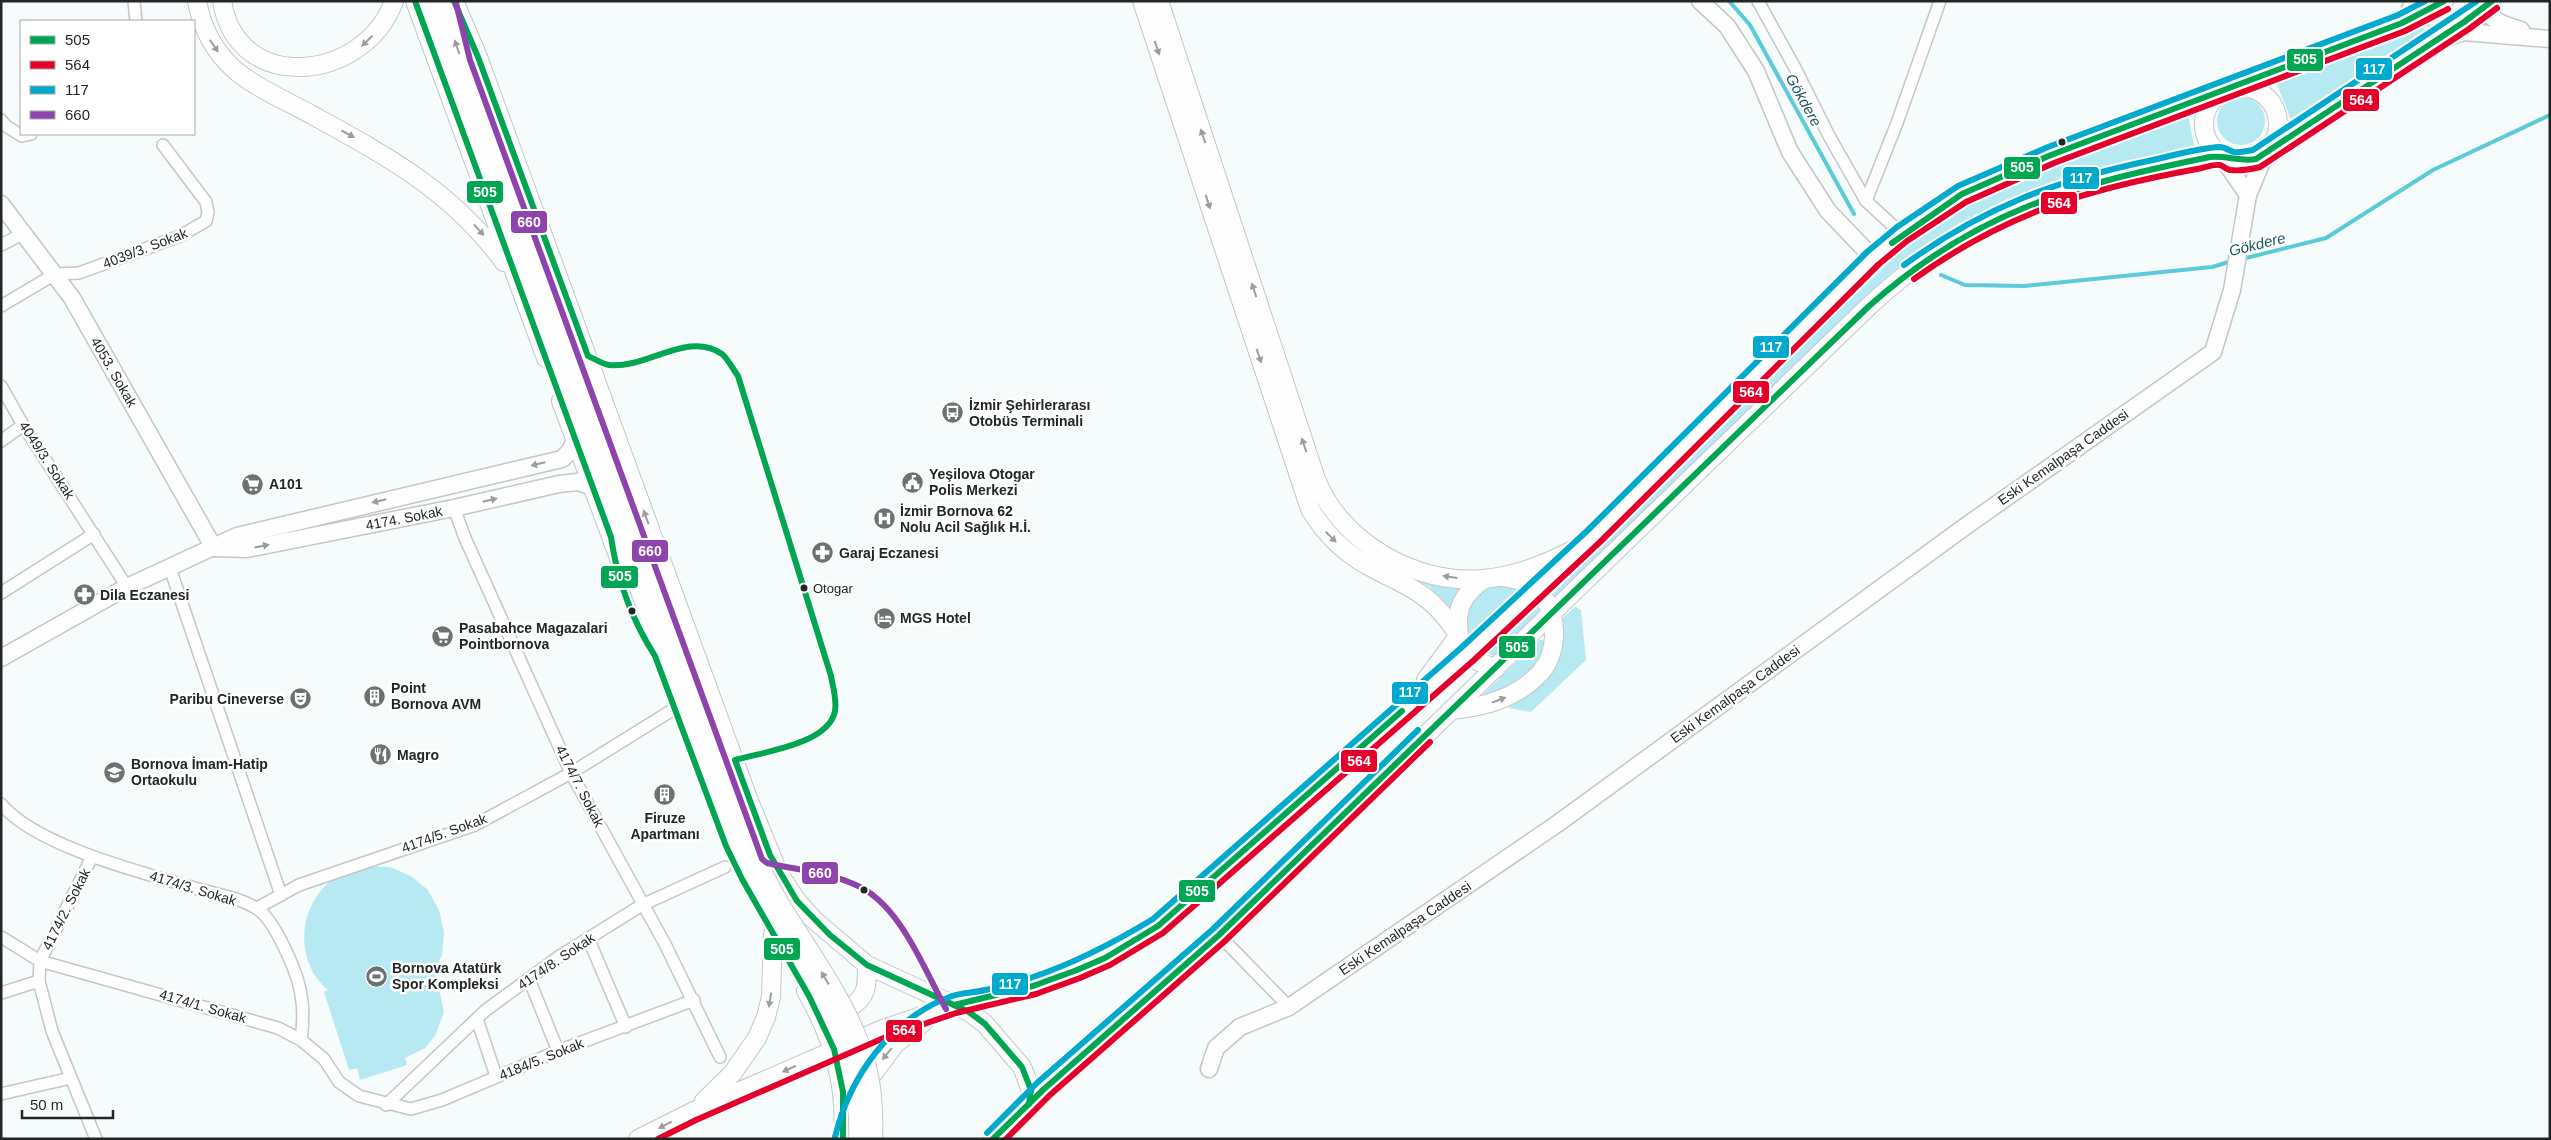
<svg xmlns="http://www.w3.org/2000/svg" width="2551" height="1140" viewBox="0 0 2551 1140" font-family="Helvetica,sans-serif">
	<rect width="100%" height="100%" fill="#f6fbfc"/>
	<!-- green -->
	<g fill="#b7e9f2">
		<path d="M2422 24 2425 31 2292 122 2276 82 2324 66Z"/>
		<circle cx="2241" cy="121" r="24"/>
		<path d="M2188 115 2195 150C2157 154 2121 164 2085 175 2010 198 1944 229 1884 279L1556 597 1549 590 1904 248 1964 206 2006 184Z"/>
		<path d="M1414 576 1460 587 1462 588 1449 608 1429 587 1412 579Z"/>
		<path d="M1495 583 1523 588 1469 638C1459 611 1471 595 1495 583Z"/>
		<path d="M1535 604 1542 611 1494 656 1483 652Z"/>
		<path d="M1575 607 1581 610 1586 660 1531 712 1509 708 1513 698 1522 694 1559 621Z"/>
		<path d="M1539 640H1545L1547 651 1519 686 1479 698Z"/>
		<path d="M367 866 390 867 411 876 428 890 439 910 444 932 442 955 435 970 444 1012 435 1036 425 1048 405 1058 407 1065 360 1080 357 1068 349 1070 324 992 328 990C296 964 297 913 326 885 337 874 352 870 367 866Z"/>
	</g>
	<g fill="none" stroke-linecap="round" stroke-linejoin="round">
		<!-- stream -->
		<g stroke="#5bcbda" stroke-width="4">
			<path d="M1729 1 1750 25 1854 214"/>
			<path d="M2242 259 2326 238 2433 170 2550 115"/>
			<path d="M1941 275 1965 285 2024 286 2212 267 2232 261"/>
		</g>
		<defs>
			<g id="street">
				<path d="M134 1 136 21"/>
				<path d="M1758 1 1795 68 1828 134 1866 201 1902 234"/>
				<path d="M2402 23 2411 1"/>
				<path d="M2433 41 2438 4 2437 1"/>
				<path d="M1 120 6 126 22 136 31 134"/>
				<path d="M1866 201 1897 123 1940 1"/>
				<path d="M1 245 24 233"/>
				<path d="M1 306 55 274 79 273 180 236 206 221 208 212 206 202 163 145"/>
				<path d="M1 386 23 425 127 587"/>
				<path d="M1 441 23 425"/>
				<path d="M454 508 465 538 571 773 665 944 720 1057"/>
				<path d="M170 568 281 895"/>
				<path d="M1 593 94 534"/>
				<path d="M1 804C37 847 145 873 198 889 217 894 240 898 256 908 275 919 298 974 301 995 304 1010 303 1025 301 1040"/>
				<path d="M257 908 299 885 475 825 571 773 674 709"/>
				<path d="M1219 935 1289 1007"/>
				<path d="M1 937 40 961 278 1028 301 1040 324 1059 339 1082 359 1096 411 1109 442 1100 558 1051 694 1000"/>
				<path d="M588 938 626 1027"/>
				<path d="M529 979 558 1051"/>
				<path d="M39 981 52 1031 96 1139"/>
				<path d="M1 993 39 981 40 961 92 857"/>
				<path d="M477 1019 496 1076"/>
				<path d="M1 1094 71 1078"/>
				<path d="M386 1105 486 1010 560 956 642 905 725 867"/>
			</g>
			<g id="secondary">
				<path d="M1700 1 1727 26 1756 71 1790 152 1828 211 1873 258"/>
				<path d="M2486 1C2484 20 2507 26 2521 30"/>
				<path d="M2445 38 2464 32 2550 39"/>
				<path d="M2221 156 2248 195"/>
				<path d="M1 204 72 298 214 548"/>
				<path d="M214 548 247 549 454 508 559 484 578 482 593 487"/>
				<path d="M1 658 127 587 237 536 562 459 570 451 575 440"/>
				<path d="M1209 1069 1216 1048 1240 1027 1289 1007 1557 824 1966 526 2213 352 2232 290 2248 195 2266 152"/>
			</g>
			<g id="primary">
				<path d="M197 1C202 29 214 52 236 71 258 89 287 101 312 115 387 156 452 191 504 262"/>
				<path d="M222 1C237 96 365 82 394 1"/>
				<path d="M415 1 546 358"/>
				<path d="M454 1 478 57 749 801 779 874 797 901 813 919 867 965 969 1012 985 1024 1022 1067 1031 1090 1029 1104"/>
				<path d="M1142 1 1310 509C1324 532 1343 552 1367 565 1391 579 1415 586 1436 607 1444 615 1451 624 1458 634 1472 655 1467 660 1496 668"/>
				<path d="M1159 1 1316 479C1340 542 1416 585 1482 579 1512 577 1546 564 1573 550"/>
				<circle cx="2241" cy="124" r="37"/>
				<path d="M2266 152 2464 22 2492 1"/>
				<path d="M561 401 623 569"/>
				<path d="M1426 680 1459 635C1455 609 1462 595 1484 579"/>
				<path d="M1451 710C1485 707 1517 698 1541 672 1559 651 1559 610 1537 591 1527 582 1515 578 1502 577"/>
				<path d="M806 991C833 1038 847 1084 843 1139"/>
				<path d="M830 1012C837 1013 844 1011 850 1007 868 997 867 984 867 965"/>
				<path d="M863 1087 896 1043 925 1021"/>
				<path d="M704 1101 732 1074 757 1038 766 1017 771 997 773 934"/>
				<path d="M638 1139 692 1112 883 1029 954 1005 1033 986 1077 970 1105 958 1158 926 1468 653 1594 536 1873 258 1902 234 1962 194 2051 155 2402 23 2444 1"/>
				<path d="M993 1139 1044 1089 1219 935 1868 307C1893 284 1920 262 1949 244 2031 193 2127 172 2221 156"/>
			</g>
		</defs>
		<!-- street casing -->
		<use href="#street" stroke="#c3c7c8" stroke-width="14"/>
		<!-- secondary casing -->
		<use href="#secondary" stroke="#c3c7c8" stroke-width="19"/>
		<!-- primary casing -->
		<use href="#primary" stroke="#c3c7c8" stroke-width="20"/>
		<!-- street -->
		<use href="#street" stroke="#fefeff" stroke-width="11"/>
		<!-- secondary -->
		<use href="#secondary" stroke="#fefeff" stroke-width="16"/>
		<!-- primary -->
		<use href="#primary" stroke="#fefeff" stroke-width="18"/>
		<defs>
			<g id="primary-bridge">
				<path d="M426 1 494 192 730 837C740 860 751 883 764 905 806 978 863 1050 858 1139"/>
				<path d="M442 1 457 48 739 820C751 848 764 876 779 902 810 954 852 1007 867 1067 873 1090 874 1114 873 1139"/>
			</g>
		</defs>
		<!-- primary-bridge casing -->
		<use href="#primary-bridge" stroke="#c3c7c8" stroke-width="20" stroke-linecap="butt"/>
		<!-- primary-bridge -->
		<use href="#primary-bridge" stroke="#fefeff" stroke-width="18"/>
		<defs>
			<g id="bus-1">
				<path d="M415 1 611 537C617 579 632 620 655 656L726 846 742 879 809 996 834 1049 843 1092V1139"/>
				<path d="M454 1 478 57 588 356C595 359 602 364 609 365 647 369 688 330 722 354 728 359 733 369 738 376L831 676C833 687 837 700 835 711 829 744 763 752 735 760L770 855 797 901 830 935 867 965 969 1012 985 1024 1022 1067 1031 1090 1029 1104"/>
				<path d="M1892 243 1962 194 2051 155 2402 23 2444 1"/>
				<path d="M954 1005 1033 986 1077 970 1105 958 1158 926 1402 711"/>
				<path d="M993 1139 1044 1089 1219 935 1868 307C1975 211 2072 185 2210 157 2225 155 2240 162 2256 159L2464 22 2492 1"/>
			</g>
			<g id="bus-2">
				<path d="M1914 279C2006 213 2087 189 2197 169 2204 168 2213 164 2220 165 2223 166 2226 169 2230 170 2238 171 2252 169 2260 167L2469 29 2497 8"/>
				<path d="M658 1139 696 1120 886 1037 956 1013 1036 994 1080 978 1110 965 1163 933 1474 660 1600 542 1879 264 1907 241 1966 202 2054 163 2405 31 2448 9"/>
				<path d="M1006 1139 1050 1095 1225 941 1430 742"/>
			</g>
			<g id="bus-3">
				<path d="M1904 265C1984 207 2056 180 2153 160 2175 155 2198 148 2220 147 2225 147 2229 151 2234 152 2240 153 2247 151 2253 150L2477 1"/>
				<path d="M987 1133 1038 1082 1213 929 1418 730"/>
				<path d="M835 1137C850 1076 891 1018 952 996 963 992 974 993 985 990 1001 987 1018 983 1033 977 1075 963 1115 942 1153 919L1462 647 1588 530 1867 252 1897 227 1958 186 2048 147 2398 15 2425 1"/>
			</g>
			<path id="bus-4" d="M456 3 470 60 762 859 767 863C797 870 828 872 856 885 900 904 924 969 946 1009"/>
		</defs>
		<!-- bus-1 casing -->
		<use href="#bus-1" stroke="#fff" stroke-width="10"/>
		<!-- bus-2 casing -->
		<use href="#bus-2" stroke="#fff" stroke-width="10"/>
		<!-- bus-3 casing -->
		<use href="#bus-3" stroke="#fff" stroke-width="10"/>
		<!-- bus-4 casing -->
		<use href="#bus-4" stroke="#fff" stroke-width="10"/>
		<!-- bus-1 -->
		<use href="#bus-1" stroke="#00a651" stroke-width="6"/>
		<!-- bus-2 -->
		<use href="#bus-2" stroke="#e4002b" stroke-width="6"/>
		<!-- bus-3 -->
		<use href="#bus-3" stroke="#00a9ce" stroke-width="6"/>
		<!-- bus-4 -->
		<use href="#bus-4" stroke="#8e44ad" stroke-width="6"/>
	</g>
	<!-- one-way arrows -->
	<defs><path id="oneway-solid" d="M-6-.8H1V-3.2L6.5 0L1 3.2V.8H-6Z" transform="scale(1.25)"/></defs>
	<g fill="#9b9d9e">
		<use href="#oneway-solid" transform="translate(367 41) rotate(136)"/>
		<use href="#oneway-solid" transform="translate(214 46) rotate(56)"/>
		<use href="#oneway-solid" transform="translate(457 47) rotate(-109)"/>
		<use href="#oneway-solid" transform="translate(1157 48) rotate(72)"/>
		<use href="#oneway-solid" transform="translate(348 134) rotate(29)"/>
		<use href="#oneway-solid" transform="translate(1203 136) rotate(-108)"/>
		<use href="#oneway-solid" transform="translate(1208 202) rotate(72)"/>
		<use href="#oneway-solid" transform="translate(479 230) rotate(47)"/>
		<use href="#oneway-solid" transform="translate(1254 290) rotate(-108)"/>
		<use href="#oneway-solid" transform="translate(1259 356) rotate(72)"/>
		<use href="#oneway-solid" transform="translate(1304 445) rotate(-108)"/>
		<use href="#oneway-solid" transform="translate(538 464) rotate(167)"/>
		<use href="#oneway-solid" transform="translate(490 500) rotate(-13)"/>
		<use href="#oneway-solid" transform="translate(379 501) rotate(167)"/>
		<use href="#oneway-solid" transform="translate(646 517) rotate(-110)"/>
		<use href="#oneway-solid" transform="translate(1331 537) rotate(45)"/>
		<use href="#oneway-solid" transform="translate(262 546) rotate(-11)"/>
		<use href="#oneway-solid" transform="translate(1450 577) rotate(-172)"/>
		<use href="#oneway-solid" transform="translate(1499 700) rotate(-21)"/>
		<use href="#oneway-solid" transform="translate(825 978) rotate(-121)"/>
		<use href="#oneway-solid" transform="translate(770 1000) rotate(99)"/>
		<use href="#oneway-solid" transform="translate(887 1054) rotate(129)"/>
		<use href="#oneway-solid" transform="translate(789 1069) rotate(156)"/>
		<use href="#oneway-solid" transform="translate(665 1125) rotate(153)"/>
	</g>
	<!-- icons -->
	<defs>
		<symbol id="bus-disc" viewBox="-11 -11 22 22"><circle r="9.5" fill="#6c7172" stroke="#fff"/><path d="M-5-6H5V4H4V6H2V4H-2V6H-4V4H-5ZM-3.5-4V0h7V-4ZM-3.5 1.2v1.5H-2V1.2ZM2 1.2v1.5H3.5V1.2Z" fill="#fff"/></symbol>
		<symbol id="civic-disc" viewBox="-11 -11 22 22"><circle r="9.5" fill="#6c7172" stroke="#fff"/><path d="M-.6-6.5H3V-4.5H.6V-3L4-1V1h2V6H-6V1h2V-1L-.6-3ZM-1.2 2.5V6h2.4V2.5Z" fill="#fff"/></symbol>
		<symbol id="supermarket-disc" viewBox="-11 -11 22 22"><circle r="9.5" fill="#6c7172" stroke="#fff"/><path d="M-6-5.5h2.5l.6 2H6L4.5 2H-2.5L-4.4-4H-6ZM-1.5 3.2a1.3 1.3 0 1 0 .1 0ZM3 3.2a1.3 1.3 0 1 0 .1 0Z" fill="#fff"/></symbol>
		<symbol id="hospital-disc" viewBox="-11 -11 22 22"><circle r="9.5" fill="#6c7172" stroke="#fff"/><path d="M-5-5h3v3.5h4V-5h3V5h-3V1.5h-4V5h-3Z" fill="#fff"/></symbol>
		<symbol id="pharmacy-disc" viewBox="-11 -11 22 22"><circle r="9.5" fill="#6c7172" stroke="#fff"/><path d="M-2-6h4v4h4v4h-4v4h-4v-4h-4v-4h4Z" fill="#fff"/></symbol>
		<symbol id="hotel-disc" viewBox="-11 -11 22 22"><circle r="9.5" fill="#6c7172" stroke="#fff"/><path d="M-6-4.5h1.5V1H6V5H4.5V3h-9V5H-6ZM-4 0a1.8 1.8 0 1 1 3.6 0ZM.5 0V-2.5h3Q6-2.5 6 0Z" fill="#fff"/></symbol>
		<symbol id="building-disc" viewBox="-11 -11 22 22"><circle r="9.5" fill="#6c7172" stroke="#fff"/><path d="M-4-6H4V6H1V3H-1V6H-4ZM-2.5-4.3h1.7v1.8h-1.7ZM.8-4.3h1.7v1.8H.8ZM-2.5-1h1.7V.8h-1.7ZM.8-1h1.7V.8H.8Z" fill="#fff"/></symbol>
		<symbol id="theatre-disc" viewBox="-11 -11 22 22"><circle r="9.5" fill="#6c7172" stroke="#fff"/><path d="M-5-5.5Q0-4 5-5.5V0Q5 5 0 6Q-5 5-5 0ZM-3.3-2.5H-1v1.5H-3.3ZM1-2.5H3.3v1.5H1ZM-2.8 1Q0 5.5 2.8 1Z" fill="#fff"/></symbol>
		<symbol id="restaurant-disc" viewBox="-11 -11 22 22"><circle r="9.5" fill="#6c7172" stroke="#fff"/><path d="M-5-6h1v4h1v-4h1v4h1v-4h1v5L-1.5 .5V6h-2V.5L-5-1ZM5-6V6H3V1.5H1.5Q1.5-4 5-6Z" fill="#fff"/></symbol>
		<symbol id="school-disc" viewBox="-11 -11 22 22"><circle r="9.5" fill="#6c7172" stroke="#fff"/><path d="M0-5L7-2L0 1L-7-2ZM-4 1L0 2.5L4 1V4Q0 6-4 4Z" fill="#fff"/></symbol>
		<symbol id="stadium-disc" viewBox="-11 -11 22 22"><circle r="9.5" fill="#6c7172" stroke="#fff"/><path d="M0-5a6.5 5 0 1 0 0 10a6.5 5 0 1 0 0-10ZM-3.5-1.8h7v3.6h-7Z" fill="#fff"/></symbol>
	</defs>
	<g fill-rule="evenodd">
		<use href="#bus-disc" x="940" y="400" width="25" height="25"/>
		<use href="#civic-disc" x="900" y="470" width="25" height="25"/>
		<use href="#supermarket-disc" x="240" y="472" width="25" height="25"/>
		<use href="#hospital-disc" x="872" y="506" width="25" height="25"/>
		<use href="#pharmacy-disc" x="810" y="540" width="25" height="25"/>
		<use href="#pharmacy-disc" x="72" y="582" width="25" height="25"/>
		<use href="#hotel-disc" x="872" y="606" width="25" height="25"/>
		<use href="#supermarket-disc" x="430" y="624" width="25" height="25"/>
		<use href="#building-disc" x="362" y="684" width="25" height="25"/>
		<use href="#theatre-disc" x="288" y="686" width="25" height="25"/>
		<use href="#restaurant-disc" x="368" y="742" width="25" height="25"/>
		<use href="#school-disc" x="102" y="760" width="25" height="25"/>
		<use href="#building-disc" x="652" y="782" width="25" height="25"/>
		<use href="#stadium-disc" x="364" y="964" width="25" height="25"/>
	</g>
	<!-- markers -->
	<g fill="#222627" stroke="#fff" stroke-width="2">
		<circle cx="2062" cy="142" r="4.5"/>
		<circle cx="804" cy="588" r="4.5"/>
		<circle cx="632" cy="611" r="4.5"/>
		<circle cx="864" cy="890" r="4.5"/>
	</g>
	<g text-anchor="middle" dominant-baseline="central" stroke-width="5" stroke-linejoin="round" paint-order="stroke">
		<!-- bus labels -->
		<g font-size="13" fill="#222627" stroke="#fff" text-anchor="start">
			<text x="813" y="588">Otogar</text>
		</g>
		<!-- street labels -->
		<g font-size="14" fill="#222627" stroke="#fff">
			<text transform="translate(145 248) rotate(-21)">4039/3. Sokak</text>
			<text transform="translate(114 372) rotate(60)">4053. Sokak</text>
			<text transform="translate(2063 457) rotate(-35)">Eski Kemalpaşa Caddesi</text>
			<text transform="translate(47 460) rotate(57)">4049/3. Sokak</text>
			<text transform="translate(404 518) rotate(-11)">4174. Sokak</text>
			<text transform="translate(1735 694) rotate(-36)">Eski Kemalpaşa Caddesi</text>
			<text transform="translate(580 786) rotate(63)">4174/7. Sokak</text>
			<text transform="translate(444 833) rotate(-20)">4174/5. Sokak</text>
			<text transform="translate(193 888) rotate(17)">4174/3. Sokak</text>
			<text transform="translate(66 909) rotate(-63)">4174/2. Sokak</text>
			<text transform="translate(1405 928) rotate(-34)">Eski Kemalpaşa Caddesi</text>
			<text transform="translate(556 961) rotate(-34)">4174/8. Sokak</text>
			<text transform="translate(203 1006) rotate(16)">4174/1. Sokak</text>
			<text transform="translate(541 1059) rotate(-22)">4184/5. Sokak</text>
		</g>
		<!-- poi labels -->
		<g font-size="14" font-weight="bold" fill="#222627" stroke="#fff" text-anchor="start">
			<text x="969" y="405">İzmir Şehirlerarası<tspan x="969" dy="16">Otobüs Terminali</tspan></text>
			<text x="929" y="474">Yeşilova Otogar<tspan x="929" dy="16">Polis Merkezi</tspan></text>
			<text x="269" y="484">A101</text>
			<text x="900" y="511">İzmir Bornova 62<tspan x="900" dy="16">Nolu Acil Sağlık H.İ.</tspan></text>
			<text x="839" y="553">Garaj Eczanesi</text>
			<text x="100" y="595">Dila Eczanesi</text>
			<text x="900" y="618">MGS Hotel</text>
			<text x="459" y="628">Pasabahce Magazalari<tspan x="459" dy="16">Pointbornova</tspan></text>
			<text x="391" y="688">Point<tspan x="391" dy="16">Bornova AVM</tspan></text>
			<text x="284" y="699" text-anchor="end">Paribu Cineverse</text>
			<text x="397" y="755">Magro</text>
			<text x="131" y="764">Bornova İmam-Hatip<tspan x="131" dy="16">Ortaokulu</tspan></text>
			<text x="665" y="818" text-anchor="middle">Firuze<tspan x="665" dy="16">Apartmanı</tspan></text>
			<text x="392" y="968">Bornova Atatürk<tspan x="392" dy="16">Spor Kompleksi</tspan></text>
		</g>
		<!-- water labels -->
		<g font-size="15" font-style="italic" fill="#19535c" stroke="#fff">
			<text transform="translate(1804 100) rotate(61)">Gökdere</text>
			<text transform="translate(2257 244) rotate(-14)">Gökdere</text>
		</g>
	</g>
	<g stroke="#fff" stroke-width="2">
		<rect x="2286" y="48" width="38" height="24" rx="5" fill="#00a651"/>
		<rect x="2355" y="57" width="38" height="24" rx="5" fill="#00a9ce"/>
		<rect x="2342" y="88" width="38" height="24" rx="5" fill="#e4002b"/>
		<rect x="2003" y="156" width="38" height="24" rx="5" fill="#00a651"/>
		<rect x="2062" y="166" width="38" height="24" rx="5" fill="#00a9ce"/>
		<rect x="466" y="180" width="38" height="24" rx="5" fill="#00a651"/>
		<rect x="2040" y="191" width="38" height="24" rx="5" fill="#e4002b"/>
		<rect x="510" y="210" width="38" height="24" rx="5" fill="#8e44ad"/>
		<rect x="1752" y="335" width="38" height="24" rx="5" fill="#00a9ce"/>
		<rect x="1732" y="380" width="38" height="24" rx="5" fill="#e4002b"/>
		<rect x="631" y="539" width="38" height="24" rx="5" fill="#8e44ad"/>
		<rect x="600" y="565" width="39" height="24" rx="5" fill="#00a651"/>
		<rect x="1498" y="635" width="38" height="24" rx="5" fill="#00a651"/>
		<rect x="1391" y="681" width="38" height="24" rx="5" fill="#00a9ce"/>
		<rect x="1340" y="749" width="38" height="24" rx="5" fill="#e4002b"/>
		<rect x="801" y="861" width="38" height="24" rx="5" fill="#8e44ad"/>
		<rect x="1178" y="879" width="38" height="24" rx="5" fill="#00a651"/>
		<rect x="763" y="937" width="38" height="24" rx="5" fill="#00a651"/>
		<rect x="991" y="972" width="38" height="24" rx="5" fill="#00a9ce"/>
		<rect x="885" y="1019" width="38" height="24" rx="5" fill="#e4002b"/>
	</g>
	<g font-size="14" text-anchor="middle" font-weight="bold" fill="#fff">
		<text x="2305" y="64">505</text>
		<text x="2374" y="74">117</text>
		<text x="2361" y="105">564</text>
		<text x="2022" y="172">505</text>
		<text x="2081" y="183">117</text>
		<text x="485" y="197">505</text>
		<text x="2059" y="208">564</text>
		<text x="529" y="227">660</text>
		<text x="1771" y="352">117</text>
		<text x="1751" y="397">564</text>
		<text x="650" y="556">660</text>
		<text x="620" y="581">505</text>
		<text x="1517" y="652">505</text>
		<text x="1410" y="697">117</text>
		<text x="1359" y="766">564</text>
		<text x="820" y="878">660</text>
		<text x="1197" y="896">505</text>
		<text x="782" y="954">505</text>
		<text x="1010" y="989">117</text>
		<text x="904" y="1035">564</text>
	</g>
	<!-- border -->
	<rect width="2551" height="1140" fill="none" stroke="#222627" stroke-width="5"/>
	<!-- legend -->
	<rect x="20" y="20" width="175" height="115" fill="#ffffff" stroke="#a7a8a9"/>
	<rect x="30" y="36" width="25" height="8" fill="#00a651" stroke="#a7a8a9"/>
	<text x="65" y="45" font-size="15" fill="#222627">505</text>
	<rect x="30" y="61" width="25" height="8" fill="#e4002b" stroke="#a7a8a9"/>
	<text x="65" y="70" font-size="15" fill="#222627">564</text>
	<rect x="30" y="86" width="25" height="8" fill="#00a9ce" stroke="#a7a8a9"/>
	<text x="65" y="95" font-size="15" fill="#222627">117</text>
	<rect x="30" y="111" width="25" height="8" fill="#8e44ad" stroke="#a7a8a9"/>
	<text x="65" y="120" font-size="15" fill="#222627">660</text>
	<!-- scale -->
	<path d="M22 1110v8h91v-8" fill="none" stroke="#222627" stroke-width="2.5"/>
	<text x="30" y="1110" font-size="15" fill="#222627" stroke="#ffffff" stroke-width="4" paint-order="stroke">50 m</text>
</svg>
